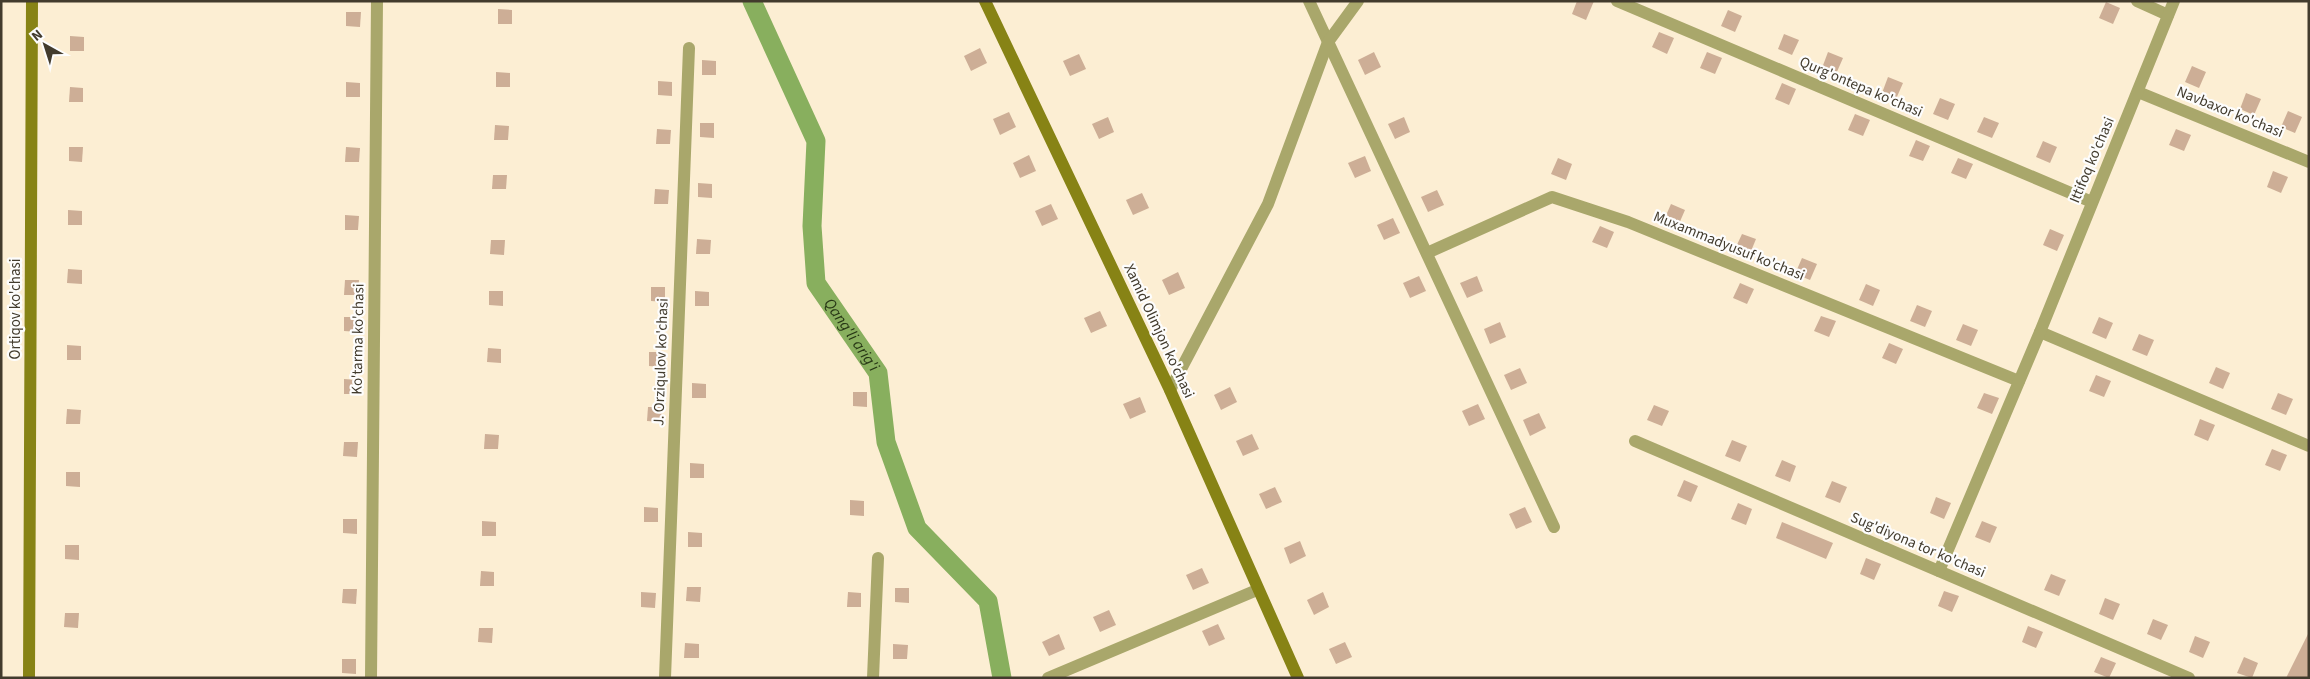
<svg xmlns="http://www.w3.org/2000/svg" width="2310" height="679" viewBox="0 0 2310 679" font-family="'Source Sans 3',sans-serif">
	<rect width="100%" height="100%" fill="#fceed3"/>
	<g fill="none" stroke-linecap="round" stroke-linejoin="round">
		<!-- canal -->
		<path stroke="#88af5e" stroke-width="19" id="s1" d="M752 1 816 141 812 226 816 283 878 373 886 442 917 528 988 601 1002 678"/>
	</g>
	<!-- building -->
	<g fill="#cdae96">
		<path d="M1577 1H1594L1586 20 1572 14Z"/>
		<path d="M2106 2 2120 8 2113 24 2099 18Z"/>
		<path d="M498 9 512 10V24H498Z"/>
		<path d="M1728 10 1742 16 1735 32 1721 26Z"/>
		<path d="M346 12H361L360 27 346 26Z"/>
		<path d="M1659 32 1674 38 1667 54 1652 47Z"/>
		<path d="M1784 34 1799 40 1792 55 1778 49Z"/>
		<path d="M70 36 84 37V51H70Z"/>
		<path d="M980 48 987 63 971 71 964 56Z"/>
		<path d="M1374 52 1381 67 1365 75 1358 60Z"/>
		<path d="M1707 52 1722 58 1715 74 1700 68Z"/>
		<path d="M1828 52 1843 58 1836 74 1822 68Z"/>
		<path d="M1079 54 1086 69 1070 76 1063 61Z"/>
		<path d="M702 60 716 61V75H702Z"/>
		<path d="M2192 66 2206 72 2199 88 2185 82Z"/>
		<path d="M496 72 510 73V87H496Z"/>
		<path d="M1888 77 1903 83 1896 99 1882 93Z"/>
		<path d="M658 81 672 82V96L658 95Z"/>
		<path d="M346 82 360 83V97H346Z"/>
		<path d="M1782 83 1796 89 1789 105 1775 99Z"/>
		<path d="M70 87 83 88V102H69Z"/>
		<path d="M2246 93 2261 99 2254 115 2240 109Z"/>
		<path d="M1940 98 1955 104 1948 120 1933 114Z"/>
		<path d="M2288 111 2302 117 2295 133 2281 127Z"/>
		<path d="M1009 112 1016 127 1000 135 993 119Z"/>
		<path d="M1855 114 1870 120 1863 136 1848 130Z"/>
		<path d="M1108 117 1114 132 1099 139 1092 124Z"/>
		<path d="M1404 117 1410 132 1395 139 1388 124Z"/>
		<path d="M1984 117 1999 123 1992 138 1977 132Z"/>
		<path d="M700 123H714V138L700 137Z"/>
		<path d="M495 125 509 126 508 140H494Z"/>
		<path d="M657 129 671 130 670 144H656Z"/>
		<path d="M2176 129 2191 135 2184 151 2169 145Z"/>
		<path d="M1916 140 1930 146 1923 161 1909 156Z"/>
		<path d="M2043 141 2057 147 2050 163 2036 157Z"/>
		<path d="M69 147H83L82 162 69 161Z"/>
		<path d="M346 147 360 148 359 162H345Z"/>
		<path d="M1029 155 1036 171 1020 178 1013 163Z"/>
		<path d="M1365 156 1371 171 1355 178 1348 163Z"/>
		<path d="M1558 158 1572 164 1566 180 1551 174Z"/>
		<path d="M1958 158 1973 164 1966 179 1951 173Z"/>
		<path d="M2273 171 2288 177 2281 193 2267 187Z"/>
		<path d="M493 175H507L506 189H492Z"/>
		<path d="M698 183 712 184V198L698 197Z"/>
		<path d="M655 189 669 190 668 204H654Z"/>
		<path d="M1437 190 1444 205 1428 212 1421 197Z"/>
		<path d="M1142 193 1149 208 1133 215 1126 200Z"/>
		<path d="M1051 204 1058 219 1042 226 1035 211Z"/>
		<path d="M1671 204 1685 210 1678 226 1664 220Z"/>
		<path d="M68 210 82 211V225H68Z"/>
		<path d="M345 215 359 216 358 230H345Z"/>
		<path d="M1393 218 1400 233 1384 240 1377 225Z"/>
		<path d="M1600 226 1614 232 1607 248 1592 242Z"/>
		<path d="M2050 229 2064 235 2057 251 2043 245Z"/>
		<path d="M1742 234 1756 239 1749 256 1735 249Z"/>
		<path d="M697 239 711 240 710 254H696Z"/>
		<path d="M491 240H505L504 255 490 254Z"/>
		<path d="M1802 258 1817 264 1810 280 1795 274Z"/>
		<path d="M68 269 82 270V284L67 283Z"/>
		<path d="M1178 272 1185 288 1169 295 1162 280Z"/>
		<path d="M1419 276 1426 291 1410 298 1403 283Z"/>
		<path d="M1477 276 1483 291 1467 298 1460 283Z"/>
		<path d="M345 280H359L358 295H344Z"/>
		<path d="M1740 283 1754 289 1747 304 1733 298Z"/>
		<path d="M1866 284 1880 290 1873 306 1859 300Z"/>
		<path d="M651 287H665V302L651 301Z"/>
		<path d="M489 291H503V306L489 305Z"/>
		<path d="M695 291 709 292V306H695Z"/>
		<path d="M1917 305 1932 311 1925 327 1910 321Z"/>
		<path d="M1100 311 1107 326 1091 333 1084 318Z"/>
		<path d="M1821 316 1836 321 1829 337 1814 331Z"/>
		<path d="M344 317H358V332L344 331Z"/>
		<path d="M2099 317 2113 323 2106 339 2092 333Z"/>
		<path d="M1500 322 1506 337 1490 344 1484 329Z"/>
		<path d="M1963 324 1978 330 1971 346 1956 340Z"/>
		<path d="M2139 334 2154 340 2147 356 2132 350Z"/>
		<path d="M1889 343 1903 349 1896 364 1882 358Z"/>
		<path d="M67 345 81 346V360H67Z"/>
		<path d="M488 348 501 349V363L487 362Z"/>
		<path d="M649 352H663V367L649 366Z"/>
		<path d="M2216 367 2230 373 2223 389 2209 383Z"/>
		<path d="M1520 368 1527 383 1511 390 1504 375Z"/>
		<path d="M2096 375 2111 381 2104 397 2089 391Z"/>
		<path d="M344 379 358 380 357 394H344Z"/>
		<path d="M692 383 706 384V398H692Z"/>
		<path d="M1230 387 1237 402 1221 410 1214 395Z"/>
		<path d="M853 392H867V407L853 406Z"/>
		<path d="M1984 393 1999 398 1992 414 1977 408Z"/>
		<path d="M2278 393 2293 399 2286 415 2271 409Z"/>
		<path d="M1140 397 1146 412 1130 419 1123 404Z"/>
		<path d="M1478 404 1485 419 1469 426 1462 411Z"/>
		<path d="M1654 405 1669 411 1662 426 1647 420Z"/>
		<path d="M648 407H662L661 422 647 421Z"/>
		<path d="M67 409 81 410 80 424H66Z"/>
		<path d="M1539 413 1546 428 1530 436 1523 420Z"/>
		<path d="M2200 419 2215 425 2208 441 2194 435Z"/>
		<path d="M485 434 499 435 498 449H484Z"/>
		<path d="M1252 434 1259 449 1243 456 1236 441Z"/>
		<path d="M1732 440 1747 446 1740 462 1725 456Z"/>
		<path d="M344 442H358L357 457 343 456Z"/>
		<path d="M2272 449 2287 455 2280 471 2265 465Z"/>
		<path d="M1782 460 1796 466 1790 482 1775 476Z"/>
		<path d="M690 463 704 464V478H690Z"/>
		<path d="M66 472H80V487L66 486Z"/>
		<path d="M1684 480 1698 486 1691 502 1677 496Z"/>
		<path d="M1832 481 1847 487 1840 503 1825 497Z"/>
		<path d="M1275 487 1282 502 1266 509 1259 494Z"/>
		<path d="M1936 497 1951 503 1944 519 1930 513Z"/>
		<path d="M850 500 864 501V516L850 515Z"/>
		<path d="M1738 503 1752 509 1746 525 1731 519Z"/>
		<path d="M644 507 658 508V522H644Z"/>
		<path d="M1525 507 1532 522 1516 529 1509 514Z"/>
		<path d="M343 519H357V534L343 533Z"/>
		<path d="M482 521 496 522V536H482Z"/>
		<path d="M1982 521 1997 527 1990 543 1975 537Z"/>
		<path d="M1782 522 1833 543 1826 559 1776 538Z"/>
		<path d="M688 532 702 533V547H688Z"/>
		<path d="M1300 541 1306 556 1290 564 1284 548Z"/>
		<path d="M65 545H79V560L65 559Z"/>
		<path d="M1866 558 1881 564 1874 580 1860 574Z"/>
		<path d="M1202 568 1209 583 1193 590 1186 575Z"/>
		<path d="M481 571 494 572V586H480Z"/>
		<path d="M2051 574 2066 580 2059 596 2044 590Z"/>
		<path d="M687 587H701L700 602 686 601Z"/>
		<path d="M895 588H909V603L895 602Z"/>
		<path d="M343 589H357L356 604 342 603Z"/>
		<path d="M1944 591 1959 596 1952 612 1938 606Z"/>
		<path d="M641 592 656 593 655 608 641 607Z"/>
		<path d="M848 592 861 593V607H847Z"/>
		<path d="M1323 592 1329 607 1314 615 1307 600Z"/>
		<path d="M2105 598 2120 604 2113 620 2099 614Z"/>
		<path d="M1109 610 1116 625 1100 632 1093 617Z"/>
		<path d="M65 613H79L78 628 64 627Z"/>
		<path d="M2153 619 2168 625 2161 640 2147 634Z"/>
		<path d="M1218 624 1225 639 1209 646 1202 631Z"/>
		<path d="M2028 626 2043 632 2036 648 2022 642Z"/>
		<path d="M479 628H493L492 643 478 642Z"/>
		<path d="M2309 632V678H2286Z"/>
		<path d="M1059 634 1065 649 1049 656 1042 642Z"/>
		<path d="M2195 636 2210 642 2203 658 2189 652Z"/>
		<path d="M1345 642 1352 657 1336 664 1329 649Z"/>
		<path d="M685 643 699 644V658H684Z"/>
		<path d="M893 644 908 645 907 659H893Z"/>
		<path d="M2101 657 2116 663 2109 678 2094 672Z"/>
		<path d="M2244 657 2258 663 2252 678 2237 673Z"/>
		<path d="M342 659H356V674L342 673Z"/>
	</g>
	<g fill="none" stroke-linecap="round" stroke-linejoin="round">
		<!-- street -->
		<g stroke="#a9a76b" stroke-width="12">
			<path d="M1309 1 1554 527"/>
			<path d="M1617 1 2092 202"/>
			<path d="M2137 1 2168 15"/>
			<path d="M2138 92 2309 162"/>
			<path d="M1427 253 1552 197 1628 222 2019 381"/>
			<path d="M2040 332 2309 446"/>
			<path d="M1170 390 1268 204 1328 42 1358 1"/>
			<path d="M1635 441 2189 678"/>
			<path d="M1939 571 2040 332 2174 1"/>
			<path d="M371 678 377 1"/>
			<path d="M665 678 689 48"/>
			<path d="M873 678 878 558"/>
			<path d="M1048 678 1257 590"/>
		</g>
		<!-- secondary -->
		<g stroke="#878315" stroke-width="12">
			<path d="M985 1 1170 390 1298 678"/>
			<path d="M29 678 32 1"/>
		</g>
	</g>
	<g text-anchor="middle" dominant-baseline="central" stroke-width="4.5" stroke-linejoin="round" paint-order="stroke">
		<!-- street labels -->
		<g font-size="15" fill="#423b2d" stroke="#fdfdfd">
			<text transform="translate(1861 87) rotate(23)">Qurg'ontepa ko'chasi</text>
			<text transform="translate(2230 112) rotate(22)">Navbaxor ko'chasi</text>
			<text transform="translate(2092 160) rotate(-67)">Ittifoq ko'chasi</text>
			<text transform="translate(1729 246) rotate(22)">Muxammadyusuf ko'chasi</text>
			<text transform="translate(15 309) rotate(-90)">Ortiqov ko'chasi</text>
			<text transform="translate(1159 331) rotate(65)">Xamid Olimjon ko'chasi</text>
			<text transform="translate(358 339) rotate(-89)">Ko'tarma ko'chasi</text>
			<text transform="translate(661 362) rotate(-88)">J. Orziqulov ko'chasi</text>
			<text transform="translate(1918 545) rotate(23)">Sug'diyona tor ko'chasi</text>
		</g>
		<!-- water labels -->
		<g font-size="16" font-style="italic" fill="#273715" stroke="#fdfdfd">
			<text stroke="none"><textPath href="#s1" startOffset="359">Qang'li arig'i</textPath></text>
		</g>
	</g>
	<!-- border -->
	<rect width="2310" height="679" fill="none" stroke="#423b2d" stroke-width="5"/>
	<!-- north arrow -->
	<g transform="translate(45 45) rotate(321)" stroke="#fdfdfd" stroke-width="4" paint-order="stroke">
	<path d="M0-4L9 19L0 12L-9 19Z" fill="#423b2d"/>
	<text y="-8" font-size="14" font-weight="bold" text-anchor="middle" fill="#423b2d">N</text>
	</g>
</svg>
